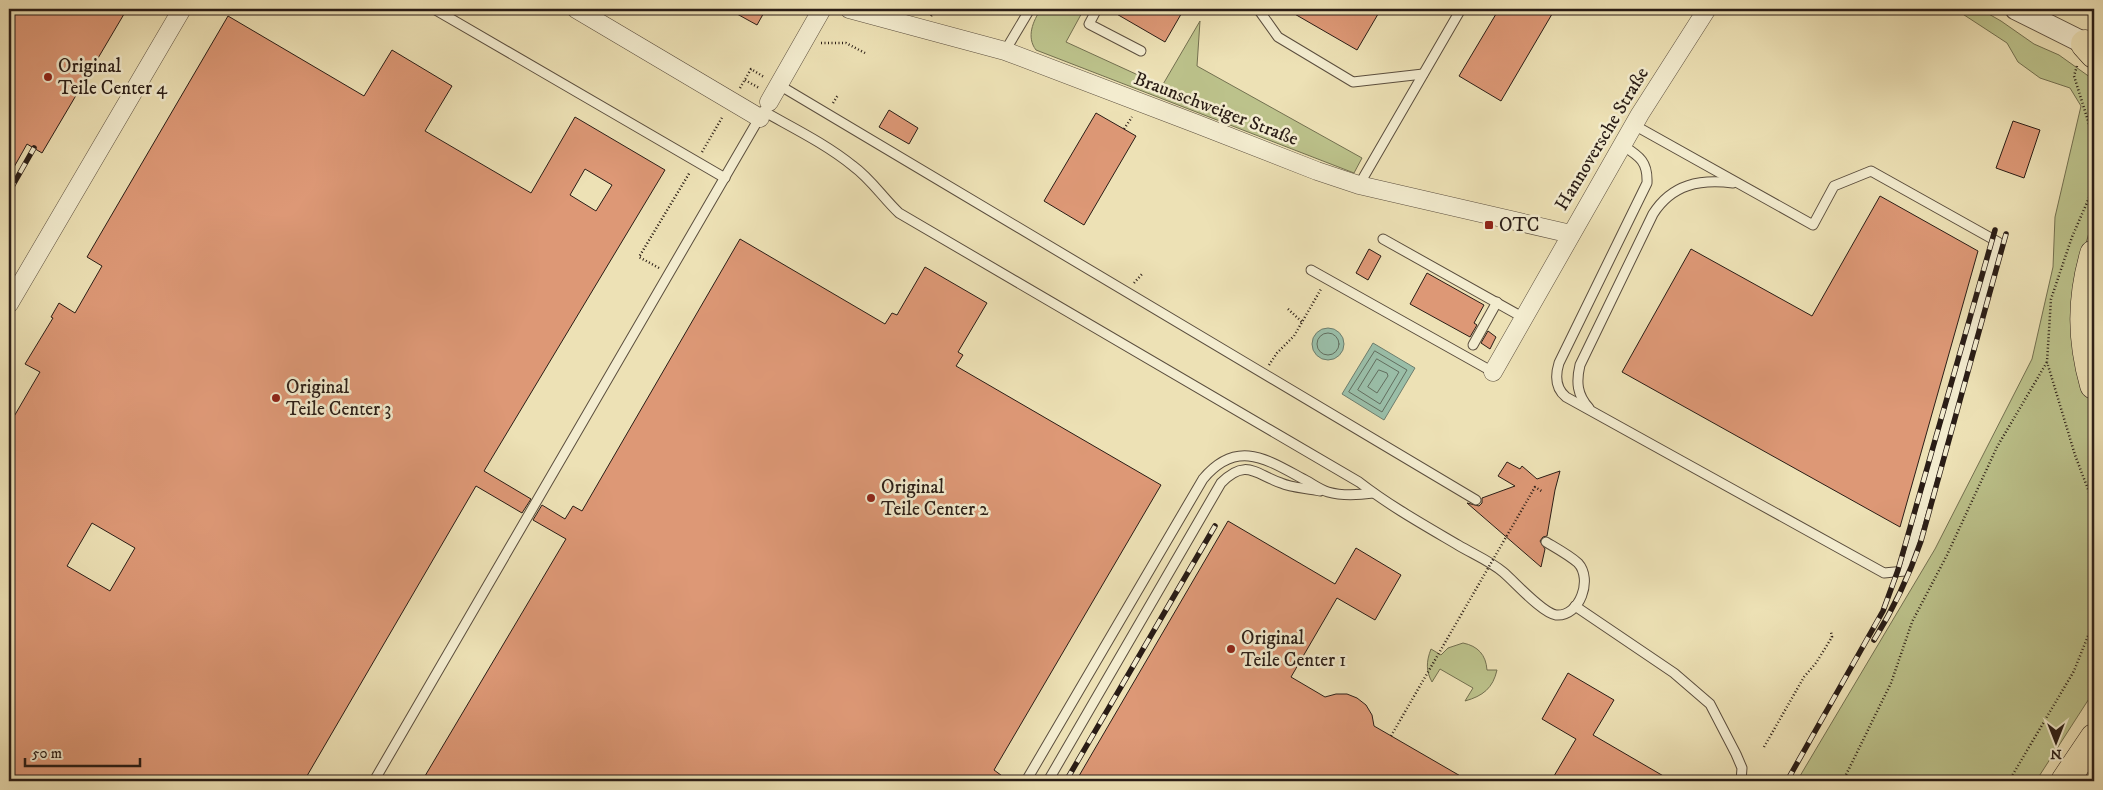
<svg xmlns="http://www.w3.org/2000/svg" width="2103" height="790" viewBox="0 0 2103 790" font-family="'IM FELL DW Pica',serif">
	<rect width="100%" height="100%" fill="#ede1b5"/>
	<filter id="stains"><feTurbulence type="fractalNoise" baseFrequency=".004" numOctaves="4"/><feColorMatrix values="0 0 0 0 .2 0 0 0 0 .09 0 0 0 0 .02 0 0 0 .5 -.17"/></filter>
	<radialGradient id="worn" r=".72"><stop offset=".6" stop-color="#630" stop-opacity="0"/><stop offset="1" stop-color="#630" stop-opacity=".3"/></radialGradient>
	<!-- green -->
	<g fill="#bcc28b" stroke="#737050">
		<path d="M1041 9H1084L1066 42 1162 86 1200 21 1197 66 1362 158 1354 173 1036 50C1026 37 1033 21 1041 9Z"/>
		<path d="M1955 9H1980L2001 21 2034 44 2059 55 2094 80V215L2085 247 2088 393 2094 412V691L2036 781H1797L1935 549 2032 359 2053 267 2055 217 2081 106 2070 88 2040 78 2018 62 2007 43Z"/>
		<path d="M1463 643C1478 646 1486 655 1487 670H1497C1493 688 1483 696 1465 701L1473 688 1440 669 1432 682C1426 671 1426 662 1431 649L1441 655 1448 648Z"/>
	</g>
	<!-- water -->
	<g fill="#9abea8" stroke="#6d7e6e">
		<circle cx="1328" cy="344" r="16"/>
		<path d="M1373 343 1415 368 1384 420 1342 394Z"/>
	</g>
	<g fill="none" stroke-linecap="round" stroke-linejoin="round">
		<!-- shore -->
		<g stroke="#626e5f" stroke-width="1">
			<circle cx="1328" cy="344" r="11"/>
			<path d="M1375 351 1407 370 1382 412 1349 392Z"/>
			<path d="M1377 359 1399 372 1380 404 1358 390Z"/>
			<path d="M1379 370 1387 373 1388 376 1377 393 1368 387Z"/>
		</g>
	</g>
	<!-- building -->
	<g fill="#dd9876" stroke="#2a1d16" fill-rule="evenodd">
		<path d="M9 9H127L42 153 27 144 9 176Z"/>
		<path d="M728 9H766L757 25Z"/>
		<path d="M1108 9H1184L1165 42Z"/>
		<path d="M1286 9H1381L1357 50Z"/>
		<path d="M1499 9H1555L1501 101 1459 76Z"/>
		<path d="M228 16 364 96 392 50 452 86 425 131 531 193 575 117 665 170 484 471 531 499 522 513 476 486 304 781H9V425L40 372 25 364 53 318 51 317 59 303 75 313 102 266 87 257ZM585 169 612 185 596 211 570 195ZM92 523 135 548 110 591 67 566Z"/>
		<path d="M889 110 918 128 909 144 879 127Z"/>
		<path d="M1096 113 1136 136 1084 225 1044 201Z"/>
		<path d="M2013 121 2040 130 2024 178 1996 168Z"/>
		<path d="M1880 196 1978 251 1900 527 1622 372 1691 249 1812 316Z"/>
		<path d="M740 239 885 324 892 313 897 315 925 267 987 303 958 352 963 355 956 366 1161 485 994 770 1009 781H422L566 539 533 520 542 505 565 519 573 506 582 511Z"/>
		<path d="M1369 249 1381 256 1368 280 1356 273Z"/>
		<path d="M1427 273 1484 305 1474 323 1477 325 1470 337 1410 304Z"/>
		<path d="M1488 331 1496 337 1490 349 1481 343Z"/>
		<path d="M1507 462 1520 469 1522 466 1537 479 1560 471 1555 490 1547 536 1543 537 1540 541 1545 549 1541 567 1467 503 1479 506 1482 503V498L1515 486 1498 476Z"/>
		<path d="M1228 521 1335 584 1356 548 1401 575 1375 620 1337 598 1291 677 1325 697 1336 694H1347L1357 698 1366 705 1372 715 1374 726 1469 781H1076Z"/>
		<path d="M1568 673 1614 700 1593 735 1672 781H1551L1576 739 1542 719Z"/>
	</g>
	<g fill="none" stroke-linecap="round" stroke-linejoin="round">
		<defs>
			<g id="service">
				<path d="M434 9 725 178"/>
				<path d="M1097 9 1089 24 1141 51"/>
				<path d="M1258 9 1278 37 1353 82 1423 74"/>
				<path d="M1005 51 1030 9"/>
				<path d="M779 85 1476 500"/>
				<path d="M763 111C793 128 826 144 853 166 871 179 883 198 899 213L1359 482C1390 506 1424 525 1458 545 1473 554 1490 561 1503 572 1515 582 1542 613 1556 615 1580 617 1593 579 1578 563 1569 555 1556 548 1546 542"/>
				<path d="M1622 145C1639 156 1648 161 1647 183L1559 363C1555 376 1555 388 1566 397L1884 573 1905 571 1998 242 1871 171 1834 186 1813 225 1634 125"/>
				<path d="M1359 185 1461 9"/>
				<path d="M1383 239 1524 318"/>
				<path d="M1311 270 1493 372"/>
				<path d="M1473 345 1497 302"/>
				<path d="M1589 408C1577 395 1576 382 1580 365L1653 214C1672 184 1700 179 1733 183"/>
				<path d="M1575 606 1674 673 1710 704 1736 754 1742 768 1741 781"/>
				<path d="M374 781 761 115"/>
				<path d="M1026 781 1203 479C1238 437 1269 461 1307 481 1314 485 1321 490 1328 492 1342 496 1359 495 1373 493"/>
				<path d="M1048 781 1221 483C1246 458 1255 474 1281 483 1292 488 1307 488 1320 491"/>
			</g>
			<g id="minor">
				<path d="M576 9 760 118"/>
				<path d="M849 9 1005 51 1197 124 1317 171 1359 185 1571 234"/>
				<path d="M769 102 822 9"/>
				<path d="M9 304 182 9"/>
				<path d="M1493 372 1640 114 1707 9"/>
			</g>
			<path id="tertiary" d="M2016 9 2094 48"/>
			<g id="motorway">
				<path d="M2085 44 2094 54"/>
				<path d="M2094 254C2081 299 2081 339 2094 385"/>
				<path d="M2065 781 2094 738"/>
			</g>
		</defs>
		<!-- service casing -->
		<use href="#service" stroke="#5b4e3e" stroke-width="11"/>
		<!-- minor casing -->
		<use href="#minor" stroke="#5b4e3e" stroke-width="19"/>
		<!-- tertiary casing -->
		<use href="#tertiary" stroke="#5b4e3e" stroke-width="23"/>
		<!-- motorway casing -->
		<use href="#motorway" stroke="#2a1d16" stroke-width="29"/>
		<!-- path -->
		<g stroke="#2a1d16" stroke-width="2.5" stroke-dasharray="1 2.5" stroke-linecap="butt">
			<path d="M931 16 936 9"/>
			<path d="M821 43H846L865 53"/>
			<path d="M2077 66 2074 76 2094 140"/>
			<path d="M745 80 759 88"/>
			<path d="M740 88 751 69 764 77"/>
			<path d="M833 103 838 95"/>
			<path d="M1124 129 1132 117"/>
			<path d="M702 152 723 116"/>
			<path d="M2094 170 2092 191 2072 237 2051 299 2047 362 2075 455 2094 505"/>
			<path d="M659 268 639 257 690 172"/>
			<path d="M1134 283 1143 273"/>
			<path d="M1288 309 1302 322"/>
			<path d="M1269 365 1277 353 1294 336 1321 289"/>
			<path d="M1764 747 1804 677 1816 663 1832 637 1831 632"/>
			<path d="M1843 781 1891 683 1912 622 1947 555 1997 447 2047 362"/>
			<path d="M2009 781 2074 671 2094 621"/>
		</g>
		<!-- service -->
		<use href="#service" stroke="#f3eccf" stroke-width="9"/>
		<!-- minor -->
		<use href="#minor" stroke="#f3eccf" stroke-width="18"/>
		<!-- tertiary -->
		<use href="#tertiary" stroke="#f3eccf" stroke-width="21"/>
		<!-- motorway -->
		<use href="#motorway" stroke="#ede1b5" stroke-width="28"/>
		<defs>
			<g id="rail">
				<path d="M9 192 34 148"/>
				<path d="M1874 640C1894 608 1909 576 1921 541L2006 234"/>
				<path d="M1066 781 1215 526"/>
				<path d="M1787 781 1883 611 1898 570 1995 230"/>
			</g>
		</defs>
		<!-- rail casing -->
		<use href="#rail" stroke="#2a1d16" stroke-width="5.5"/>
		<!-- rail -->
		<use href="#rail" stroke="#f3eccf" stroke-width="4" stroke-dasharray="11" stroke-linecap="butt"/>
		<!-- path-bridge -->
		<path stroke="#2a1d16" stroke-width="2.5" stroke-dasharray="1 2.5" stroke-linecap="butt" d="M1391 736 1535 487 1543 492"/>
	</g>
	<!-- markers -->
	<g fill="#8f2418" stroke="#f3eccf" stroke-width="2">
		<circle cx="48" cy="77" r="5"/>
		<rect x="1484" y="220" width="10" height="10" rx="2.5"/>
		<circle cx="276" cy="398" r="5"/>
		<circle cx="871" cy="498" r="5"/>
		<circle cx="1231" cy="649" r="5"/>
	</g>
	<g text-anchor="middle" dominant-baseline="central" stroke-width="5" stroke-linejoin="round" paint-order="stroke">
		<!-- poi labels -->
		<g font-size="19" fill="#2a1d16" stroke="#f3eccf" text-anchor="start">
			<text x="58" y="66">Original<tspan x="58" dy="22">Teile Center 4</tspan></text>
			<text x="1499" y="225">OTC</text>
			<text x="286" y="387">Original<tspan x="286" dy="22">Teile Center 3</tspan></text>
			<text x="881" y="487">Original<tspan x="881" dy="22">Teile Center 2</tspan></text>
			<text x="1241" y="638">Original<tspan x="1241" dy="22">Teile Center 1</tspan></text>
		</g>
		<!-- street labels -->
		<g font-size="19" fill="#2a1d16" stroke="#f3eccf">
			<text transform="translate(1216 109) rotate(21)">Braunschweiger Straße</text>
			<text transform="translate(1602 139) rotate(-59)">Hannoversche Straße</text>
		</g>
	</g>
	<!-- margin -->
	<rect width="2103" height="790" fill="none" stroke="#ede1b5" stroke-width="30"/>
	<rect x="10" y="10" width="2083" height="770" fill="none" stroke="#2a1d16" stroke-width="2.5"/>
	<rect x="15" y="15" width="2073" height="760" fill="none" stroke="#2a1d16"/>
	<!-- north arrow -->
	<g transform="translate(2056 742) rotate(180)" stroke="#f3eccf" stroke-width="4" paint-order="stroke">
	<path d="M0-4L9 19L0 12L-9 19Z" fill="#2a1d16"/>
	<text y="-8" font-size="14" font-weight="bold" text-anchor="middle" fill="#2a1d16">N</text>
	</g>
	<!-- scale -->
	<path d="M25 758v8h115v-8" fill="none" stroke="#2a1d16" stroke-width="2.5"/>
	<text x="32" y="758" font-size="15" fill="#2a1d16" stroke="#f3eccf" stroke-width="4" paint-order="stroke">50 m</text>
	<rect width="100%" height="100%" filter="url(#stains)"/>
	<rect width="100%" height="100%" fill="url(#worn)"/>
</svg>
